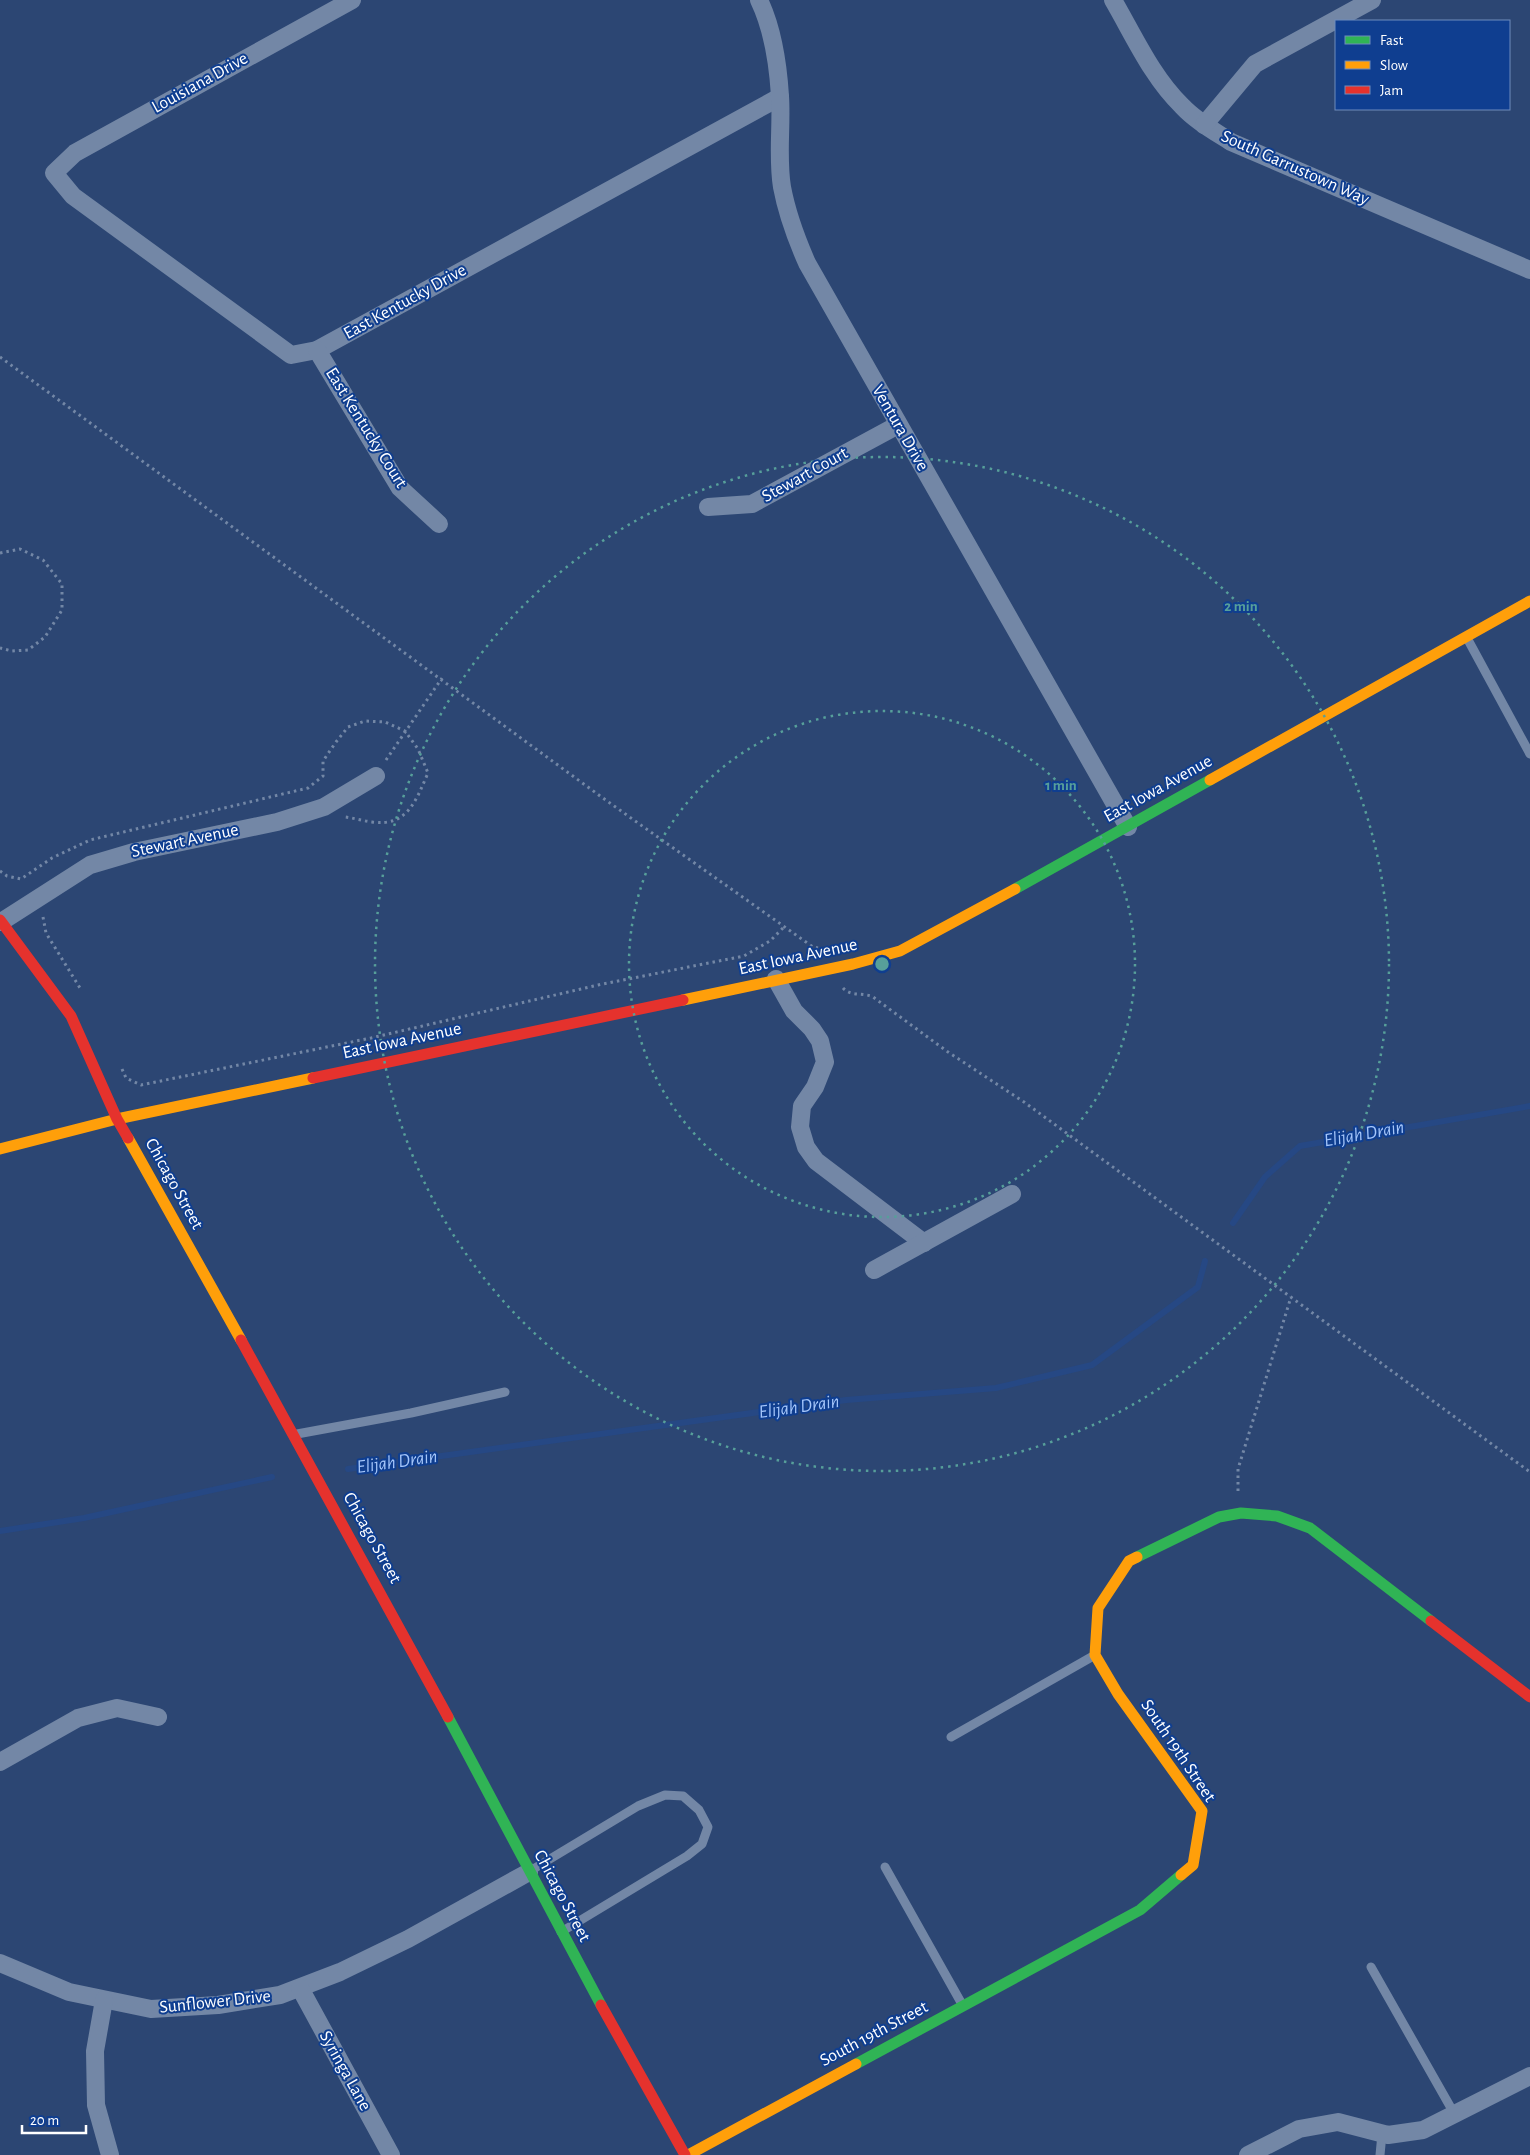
<svg xmlns="http://www.w3.org/2000/svg" width="1530" height="2155" viewBox="0 0 1530 2155" font-family="'Alegreya Sans',sans-serif">
	<rect width="100%" height="100%" fill="#2c4673"/>
	<g fill="none" stroke-linecap="round" stroke-linejoin="round">
		<!-- stream -->
		<g stroke="#264884" stroke-width="6">
			<path d="M1233 1223 1265 1177 1300 1146 1530 1106"/>
			<path d="M348 1469 846 1400 996 1388 1092 1365 1198 1287 1205 1261"/>
			<path d="M0 1531 84 1518 272 1477"/>
		</g>
		<!-- path -->
		<g stroke="#7387a6" stroke-width="3" stroke-dasharray="2.5 4" stroke-linecap="butt">
			<path d="M0 357 607 801 813 947 818 948"/>
			<path d="M0 553 20 549 43 560 62 584V610L45 637 28 650 12 651 0 648"/>
			<path d="M386 760 442 678"/>
			<path d="M0 871 7 876 21 879 52 858 90 840 308 788 323 776V761L336 742 348 727 365 721 385 722 405 731 418 749 428 773C416 800 408 827 372 822 363 821 354 818 345 817"/>
			<path d="M43 917 46 933 80 988"/>
			<path d="M843 988C851 997 863 992 873 997L948 1052 1024 1102 1530 1472"/>
			<path d="M122 1069 126 1078 141 1085 371 1038 598 985 744 956 770 941 785 926"/>
			<path d="M1238 1491V1469L1291 1297"/>
		</g>
		<!-- lane -->
		<g stroke="#7387a6" stroke-width="9">
			<path d="M1467 638 1530 754"/>
			<path d="M297 1434 411 1413 505 1392"/>
			<path d="M951 1737 1095 1655"/>
			<path d="M885 1867 963 2006"/>
			<path d="M530 1871 638 1806 665 1795 683 1796 699 1810 708 1827 702 1844 687 1856 561 1932"/>
			<path d="M1371 1967 1455 2115"/>
			<path d="M1380 2155 1382 2134"/>
		</g>
		<!-- street -->
		<g stroke="#7387a6" stroke-width="18">
			<path d="M352 0 75 153 54 173 73 196 291 355 317 350 780 97"/>
			<path d="M759 0C773 29 778 64 780 96 782 126 777 157 782 187 787 214 796 238 807 263L1128 827"/>
			<path d="M1113 0C1134 36 1152 77 1182 106 1196 121 1214 131 1231 142L1530 270"/>
			<path d="M1204 125 1255 64 1372 0"/>
			<path d="M317 350 400 488 439 524"/>
			<path d="M708 507 752 504 898 425"/>
			<path d="M1 922 90 865 134 852 277 822 324 807 376 776"/>
			<path d="M776 979 794 1011 812 1029 820 1041 825 1062 815 1087 802 1106 800 1127 806 1147 816 1161 924 1243"/>
			<path d="M874 1270 1012 1194"/>
			<path d="M0 1762 78 1718 117 1708 158 1717"/>
			<path d="M0 1963 69 1992 151 2009 218 2005 280 1995 340 1972 408 1939 529 1872"/>
			<path d="M300 1988 391 2155"/>
			<path d="M104 2000 95 2051 96 2105 110 2155"/>
			<path d="M1248 2155 1299 2129 1338 2122 1388 2135 1423 2130 1530 2076"/>
		</g>
		<!-- fast -->
		<g stroke="#30b455" stroke-width="11">
			<path d="M1015 889 1210 780"/>
			<path d="M1137 1557 1219 1517 1241 1513 1277 1516 1310 1528 1431 1621"/>
			<path d="M448 1717 601 2005"/>
			<path d="M856 2064 1140 1910 1181 1875"/>
		</g>
		<!-- slow -->
		<g stroke="#ff9f0a" stroke-width="11">
			<path d="M1210 780 1530 601"/>
			<path d="M683 1000 853 964 900 951 1015 889"/>
			<path d="M128 1138 241 1340"/>
			<path d="M0 1149 117 1119 313 1078"/>
			<path d="M1137 1557 1129 1561 1098 1608 1095 1655 1118 1694 1202 1811 1193 1865 1181 1875"/>
			<path d="M688 2155 856 2064"/>
		</g>
		<!-- jam -->
		<g stroke="#e5322d" stroke-width="11">
			<path d="M0 920 71 1016 117 1119 128 1138"/>
			<path d="M313 1078 683 1000"/>
			<path d="M241 1340 448 1717"/>
			<path d="M1431 1621 1530 1697"/>
			<path d="M601 2005 685 2155"/>
		</g>
	</g>
	<!-- distance rings -->
	<g fill="none" stroke="#579f9a" stroke-width="2.5" stroke-dasharray="2.5 5">
		<circle cx="882" cy="964" r="253"/>
		<circle cx="882" cy="964" r="507"/>
	</g>
	<g text-anchor="middle" dominant-baseline="central" stroke-width="4" stroke-linejoin="round" paint-order="stroke">
		<!-- street labels -->
		<g font-size="18" fill="#fff" stroke="#0f3e90">
			<text transform="translate(200 83) rotate(-29)">Louisiana Drive</text>
			<text transform="translate(1295 168) rotate(24)">South Garrustown Way</text>
			<text transform="translate(405 302) rotate(-29)">East Kentucky Drive</text>
			<text transform="translate(366 428) rotate(58)">East Kentucky Court</text>
			<text transform="translate(900 428) rotate(60)">Ventura Drive</text>
			<text transform="translate(805 475) rotate(-29)">Stewart Court</text>
			<text transform="translate(1158 789) rotate(-29)">East Iowa Avenue</text>
			<text transform="translate(185 841) rotate(-12)">Stewart Avenue</text>
			<text transform="translate(798 957) rotate(-12)">East Iowa Avenue</text>
			<text transform="translate(402 1041) rotate(-12)">East Iowa Avenue</text>
			<text transform="translate(174 1184) rotate(61)">Chicago Street</text>
			<text transform="translate(372 1538) rotate(61)">Chicago Street</text>
			<text transform="translate(1178 1751) rotate(56)">South 19th Street</text>
			<text transform="translate(562 1896) rotate(62)">Chicago Street</text>
			<text transform="translate(215 2002) rotate(-6)">Sunflower Drive</text>
			<text transform="translate(874 2034) rotate(-28)">South 19th Street</text>
			<text transform="translate(345 2071) rotate(61)">Syringa Lane</text>
		</g>
		<!-- water labels -->
		<g font-size="19" font-style="italic" fill="#a5c6fa" stroke="#0f3e90">
			<text transform="translate(1364 1134) rotate(-10)">Elijah Drain</text>
			<text transform="translate(799 1407) rotate(-8)">Elijah Drain</text>
			<text transform="translate(397 1462) rotate(-8)">Elijah Drain</text>
		</g>
	</g>
	<circle cx="882" cy="964" r="8" fill="#579f9a" stroke="#0f3e90" stroke-width="2.5"/>
	<g font-size="15" text-anchor="middle" font-weight="bold" fill="#579f9a" stroke="#0f3e90" stroke-width="4" stroke-linejoin="round" paint-order="stroke">
		<text x="1241" y="611">2 min</text>
		<text x="1061" y="790">1 min</text>
	</g>
	<!-- legend -->
	<rect x="1335" y="20" width="175" height="90" fill="#0f3e90" stroke="#6f8bbc"/>
	<rect x="1345" y="36" width="25" height="8" fill="#30b455" stroke="#6f8bbc"/>
	<text x="1380" y="45" font-size="15" fill="#ffffff">Fast</text>
	<rect x="1345" y="61" width="25" height="8" fill="#ff9f0a" stroke="#6f8bbc"/>
	<text x="1380" y="70" font-size="15" fill="#ffffff">Slow</text>
	<rect x="1345" y="86" width="25" height="8" fill="#e5322d" stroke="#6f8bbc"/>
	<text x="1380" y="95" font-size="15" fill="#ffffff">Jam</text>
	<!-- scale -->
	<path d="M22 2125v8h64v-8" fill="none" stroke="#ffffff" stroke-width="2.5"/>
	<text x="30" y="2125" font-size="15" fill="#ffffff" stroke="#0f3e90" stroke-width="4" paint-order="stroke">20 m</text>
</svg>
